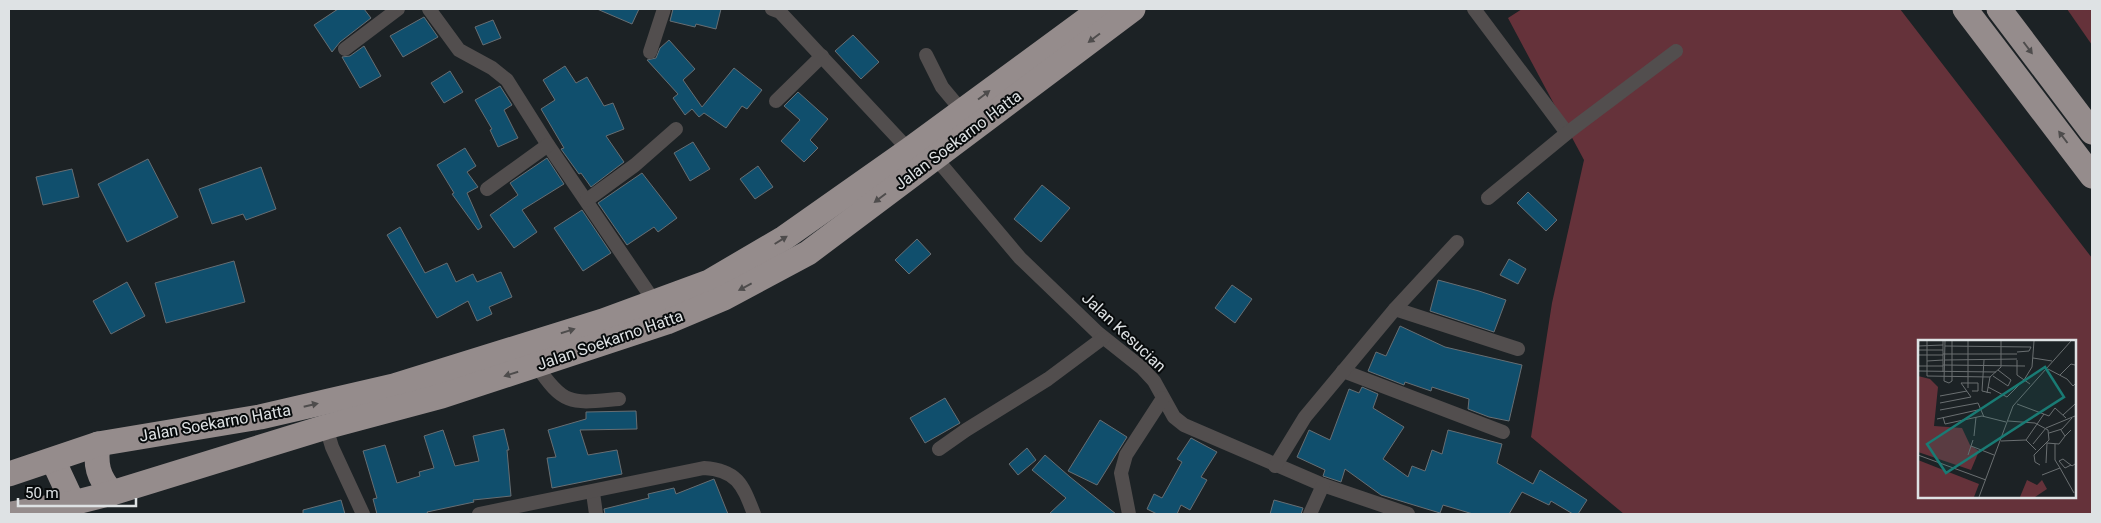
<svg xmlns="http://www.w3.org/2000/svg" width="2101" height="523" viewBox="0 0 2101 523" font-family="Roboto,sans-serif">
	<rect width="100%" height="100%" fill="#1c2225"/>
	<!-- green -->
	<g fill="#65323a" fill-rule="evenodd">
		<path d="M1522 9H1900L2092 258V514H1624L1531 437 1552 303 1584 160 1508 18ZM1920 342H2075V497H1920Z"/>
		<path d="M2067 9H2092V45Z"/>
	</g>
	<!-- building -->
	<g fill="#104f6d" stroke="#676e73">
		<path d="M338 9H364L371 18 340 42 332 52 314 25Z"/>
		<path d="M597 9H639L632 24Z"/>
		<path d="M673 9H721L716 29 696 24 695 27 670 21Z"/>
		<path d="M424 17 438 37 403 57 390 36Z"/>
		<path d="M493 20 501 38 483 45 475 27Z"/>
		<path d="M853 35 879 62 861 79 835 51Z"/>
		<path d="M669 40 695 69 683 80 702 107 734 68 762 90 747 109 742 106 726 128 704 113 699 117 692 109 685 115 673 98 678 94 647 60 656 58 660 48Z"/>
		<path d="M364 46 381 76 360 88 342 57 350 56Z"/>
		<path d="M565 66 576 83 587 77 604 106 613 103 624 129 606 136 624 162 591 187 581 173 579 174 561 149 564 148 541 109 555 100 543 80Z"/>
		<path d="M450 71 463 92 444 103 431 83Z"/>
		<path d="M500 86 512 105 504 110 518 138 498 147 490 130 492 129 475 100Z"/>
		<path d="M798 92 828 119 810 140 818 148 804 162 781 141 800 120 784 106Z"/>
		<path d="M693 142 710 169 690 181 674 153Z"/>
		<path d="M465 148 476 166 467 172 478 187 467 193 482 227 478 230 452 194 454 193 437 165Z"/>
		<path d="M547 158 564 184 522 210 537 232 514 248 490 215 518 195 510 183Z"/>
		<path d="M148 159 178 217 127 242 98 184Z"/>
		<path d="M758 166 773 187 755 199 740 179Z"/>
		<path d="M261 167 276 209 246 220 243 214 212 224 199 189Z"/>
		<path d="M72 169 79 197 43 205 36 177Z"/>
		<path d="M642 173 677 218 658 232 654 227 627 245 598 203Z"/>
		<path d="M1042 185 1070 208 1041 242 1014 219Z"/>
		<path d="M1528 192 1557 220 1546 231 1517 203Z"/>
		<path d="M582 210 611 253 583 271 554 228Z"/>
		<path d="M400 227 425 273 447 263 456 282 473 274 477 282 501 272 512 297 489 307 492 314 477 321 468 301 437 318 387 235Z"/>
		<path d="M917 239 931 254 909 274 895 260Z"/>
		<path d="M1509 259 1526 269 1518 284 1500 275Z"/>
		<path d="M234 261 245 302 166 323 155 283Z"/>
		<path d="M1438 280 1479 291 1506 300 1494 332 1430 311Z"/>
		<path d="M127 282 145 316 111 334 93 301Z"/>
		<path d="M1232 285 1252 299 1235 323 1215 308Z"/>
		<path d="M1400 326 1445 347 1522 365 1509 421 1489 417 1468 409 1469 399 1432 387 1431 391 1405 382 1404 385 1368 371 1376 352 1386 356Z"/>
		<path d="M1362 387 1378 394 1373 408 1404 427 1383 459 1408 477 1412 466 1425 471 1432 450 1442 454 1448 430 1502 444 1497 463 1533 484 1540 470 1587 500 1578 514H1573L1551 501 1549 505 1522 492 1509 514H1473L1443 505 1440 513 1381 495 1345 469 1341 482 1323 476 1325 470 1297 457 1309 430 1330 440 1349 389 1359 393Z"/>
		<path d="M945 398 960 423 925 443 910 418Z"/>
		<path d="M636 411 637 429 580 430 588 455 617 450 622 474 552 488 547 458 556 457 548 430 586 419V412Z"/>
		<path d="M1100 420 1127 437 1097 485 1068 471Z"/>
		<path d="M504 429 509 450H507L511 496 473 500 474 502 427 512 428 514H377L373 499 377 498 363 451 385 445 397 483 420 476 419 472 434 468 424 436 443 430 455 466 479 461 473 436Z"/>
		<path d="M1191 438 1217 452 1201 477 1207 480 1190 510 1181 505 1177 514H1157L1147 509 1154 494 1162 498 1182 462 1177 459Z"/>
		<path d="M1027 448 1036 460 1018 475 1009 464Z"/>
		<path d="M1045 455 1070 477 1116 514H1049L1066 498 1032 470Z"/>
		<path d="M714 479 728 514H605L604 509 649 498 648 494 674 488 676 494Z"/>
		<path d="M341 500 345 514H303V510Z"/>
		<path d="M1274 500 1303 508 1301 514H1270Z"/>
	</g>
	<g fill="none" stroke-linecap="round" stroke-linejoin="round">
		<!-- street -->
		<g stroke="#524e4e" stroke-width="14">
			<path d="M429 9 459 50 492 68 507 80 548 145 654 301"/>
			<path d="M772 9 780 12 909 150"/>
			<path d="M1474 9 1567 133"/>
			<path d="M345 49 398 9"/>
			<path d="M650 52 664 9"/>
			<path d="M926 55 942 87 962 111"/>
			<path d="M776 101 822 56"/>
			<path d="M934 156 1020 258 1098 333 1142 368 1154 381 1174 417 1184 425 1323 485 1408 514"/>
			<path d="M487 189 548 145"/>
			<path d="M1488 198 1567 133 1676 51"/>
			<path d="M587 200 635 165 676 129"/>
			<path d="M1395 309 1518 349"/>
			<path d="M537 366C564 407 573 403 619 399"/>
			<path d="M1343 371 1503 432"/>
			<path d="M326 427 332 447 363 514"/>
			<path d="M939 449 966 430 1048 379 1103 338"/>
			<path d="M1275 466 1305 417 1395 309 1457 242"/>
			<path d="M593 493 596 514"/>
			<path d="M479 514 704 468C738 470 743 486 754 514"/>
			<path d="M1129 514 1121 473 1126 455 1163 398"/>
			<path d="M1310 514 1323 485"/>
		</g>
		<!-- highway -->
		<g stroke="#958c8c" stroke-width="25">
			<path d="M1965 9 2092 176"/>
			<path d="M1999 9 2092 132"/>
			<path d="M98 444C95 465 98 477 112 493"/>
			<path d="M53 460 73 503"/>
			<path d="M9 474 98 444 260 417 394 386 603 321 709 282 784 238 909 150 1101 9"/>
			<path d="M11 514 73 503 112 493 326 427 442 396 667 322 724 298 808 253 1133 9"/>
		</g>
	</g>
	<!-- one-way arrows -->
	<defs><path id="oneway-solid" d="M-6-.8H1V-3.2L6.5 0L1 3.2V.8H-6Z" transform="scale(1.25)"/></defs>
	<g fill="#4e4c4c">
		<use href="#oneway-solid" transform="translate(1094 38) rotate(143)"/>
		<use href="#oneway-solid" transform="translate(2028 48) rotate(53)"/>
		<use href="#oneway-solid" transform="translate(984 95) rotate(-37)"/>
		<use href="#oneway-solid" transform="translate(2063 137) rotate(-127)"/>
		<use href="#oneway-solid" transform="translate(880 198) rotate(143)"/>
		<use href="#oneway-solid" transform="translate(781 240) rotate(-32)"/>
		<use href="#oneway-solid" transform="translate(745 287) rotate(152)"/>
		<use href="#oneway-solid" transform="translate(568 331) rotate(-17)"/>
		<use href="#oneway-solid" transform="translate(511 374) rotate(163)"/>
		<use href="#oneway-solid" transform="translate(311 405) rotate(-13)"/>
	</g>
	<g text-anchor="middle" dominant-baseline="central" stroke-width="4" stroke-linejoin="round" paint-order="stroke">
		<!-- street labels -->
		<g font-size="16" fill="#dee2e4" stroke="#080b0c">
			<text transform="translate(958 140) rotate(-37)">Jalan Soekarno Hatta</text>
			<text transform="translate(1124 332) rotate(43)">Jalan Kesucian</text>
			<text transform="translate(610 340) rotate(-19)">Jalan Soekarno Hatta</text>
			<text transform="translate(215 423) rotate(-10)">Jalan Soekarno Hatta</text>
		</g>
	</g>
	<!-- overview -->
	<g transform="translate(1918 340)">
		<rect width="158" height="158" fill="#1c2225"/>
		<path d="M0 36 12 39 20 47 16 86 44 88 52 105 61 111 53 130 0 112ZM0 120 61 144 56 157H0ZM109 140 119 145 124 140 129 149 117 157H102Z" fill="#65323a"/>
		<path fill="none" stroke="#6a6f71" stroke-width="1" d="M9 1V36L72 37 83 27V1M27 1 26 41 31 43 34 41V1M0 6 25 5M27 6 113 7 111 11 99 12M1 10H25M25 14H99M0 15H25M0 18 1 1M115 18 134 21M27 20 99 19M66 20 64 51 73 53M99 20V35L112 44M9 21 25 20M25 25 107 26M0 26H25M130 29 149 39 155 46 157 44M0 31 78 32M25 32V1M142 35 153 24 157 25M75 36 90 46 93 40 80 30M70 47 89 57 106 40 114 27 116 1M50 48V1M69 53 72 37M22 56 49 51M22 63 53 57 43 43H60V51H54M99 64 131 76 137 68 148 78M22 70 60 63 66 77M145 75 157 64M25 77 27 84 64 76 88 82M19 79 64 69M90 81 117 83 130 90 131 100 116 115 117 122 122 125M143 90 147 96 153 90M131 93 144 89 154 78M56 96 58 77M108 100 126 74M83 101 108 100 118 110M129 103 141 104 147 96M115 104 128 88 157 76M53 106 76 115M0 115 68 140M50 115 55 100M128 123 129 103M153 125 147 128 141 121 145 119 150 123 153 125 154 126 157 124M142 128 156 153M124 135 142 128 137 120V104M61 157 95 66 153 1"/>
		<path fill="#197b74" fill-opacity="0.15" stroke="#197b74" stroke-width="2.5" d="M127 27 146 57 28 133 9 104Z"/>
		<rect width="158" height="158" fill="none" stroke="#dee2e4" stroke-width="2.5"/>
	</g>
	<!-- border -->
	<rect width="2101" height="523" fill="none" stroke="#dee2e4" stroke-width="20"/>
	<!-- scale -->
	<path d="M18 498v8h118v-8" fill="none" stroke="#dee2e4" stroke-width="2.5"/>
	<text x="25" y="498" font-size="15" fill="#dee2e4" stroke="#080b0c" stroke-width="4" paint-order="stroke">50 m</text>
</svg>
